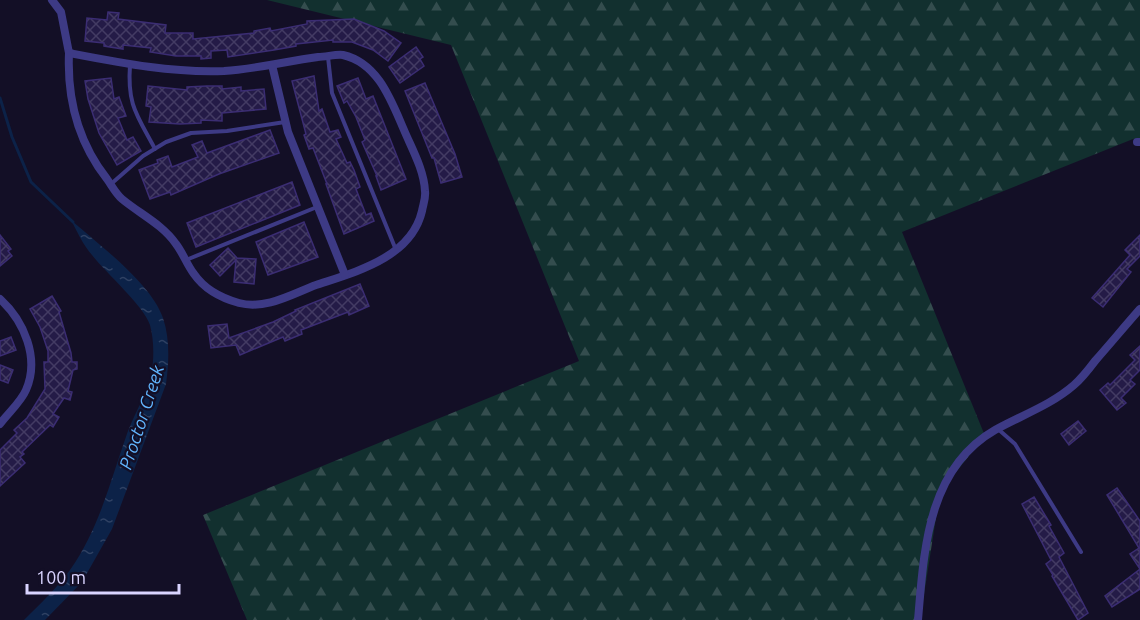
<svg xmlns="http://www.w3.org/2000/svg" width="1140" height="620" viewBox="0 0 1140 620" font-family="Ubuntu,sans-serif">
	<defs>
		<pattern id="forest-firs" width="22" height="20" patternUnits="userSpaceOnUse" patternTransform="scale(1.5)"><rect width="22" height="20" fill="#12302f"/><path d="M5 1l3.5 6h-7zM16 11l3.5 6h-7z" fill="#344d4e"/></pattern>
		<pattern id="water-ripples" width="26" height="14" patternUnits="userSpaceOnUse" patternTransform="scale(1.5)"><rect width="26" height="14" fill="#0c2248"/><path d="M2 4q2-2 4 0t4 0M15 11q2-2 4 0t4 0" fill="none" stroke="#2f4163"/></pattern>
		<pattern id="building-cross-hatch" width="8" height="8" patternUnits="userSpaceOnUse" patternTransform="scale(1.5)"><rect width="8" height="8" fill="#241b47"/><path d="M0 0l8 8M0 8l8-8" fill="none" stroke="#433b63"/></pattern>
	</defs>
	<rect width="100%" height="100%" fill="#130f26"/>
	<!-- forest -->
	<path fill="url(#forest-firs)" d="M267 0H1140V138L1133 139 902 232 985 436 940 492 920 620H247L203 515 579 361 451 45Z"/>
	<!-- water -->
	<path fill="url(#water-ripples)" d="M71 220C99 245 151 283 163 318 170 339 169 362 166 384L112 529 82 582 45 620H24C40 604 57 588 70 570 100 528 111 478 128 431 136 411 148 391 152 371 154 357 154 339 150 325 144 306 106 273 92 255 83 245 77 231 71 220Z"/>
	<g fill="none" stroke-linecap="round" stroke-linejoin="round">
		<!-- stream -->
		<path stroke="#0c2248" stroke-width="3" d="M0 98 12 137 31 182 73 222"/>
	</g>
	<!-- building -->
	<g fill="url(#building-cross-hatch)" stroke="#3b2d73" stroke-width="1.5">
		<path d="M108 12 119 13 118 19 166 25 165 33H193V39L254 33V31L270 28 271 31 307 24V21L354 19 384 31 401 43 388 61 373 50 352 42H333V40L296 44V46L274 50 228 57 227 50 211 51V58L201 59V56H176L150 52 151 48 123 45V49L104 46V43L85 41 87 18 107 20Z"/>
		<path d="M416 47 423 57 420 59 424 66 400 83 389 67Z"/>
		<path d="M314 76 319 111 322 109 330 132 338 130 341 137 336 139 347 163 350 162 354 170 360 187 356 189 366 215 371 213 374 221 344 234 326 184H327L313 148 309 149 304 135 306 134 292 81Z"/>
		<path d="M111 78 114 99 119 97 126 116 118 118 127 140 133 137 141 151 117 165 99 133 88 99 85 81Z"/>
		<path d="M358 78 366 99 373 96 406 179 381 190 376 176H377L362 142 365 140 356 117 347 101 344 103 337 86Z"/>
		<path d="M425 83 455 154 462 177 441 183 434 158H432L405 91Z"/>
		<path d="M148 86 187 90V87L207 86H222V89L241 87V91L264 89 266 109 222 113V121L201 120V123L180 124 149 122 151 107 146 106Z"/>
		<path d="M270 130 279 153 219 174 171 195 170 192 150 199 139 170 158 163 157 160 168 156 172 167 198 157 192 145 202 141 207 153Z"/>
		<path d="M292 182 300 205 196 247 187 223Z"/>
		<path d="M304 222 318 257 268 275 256 242Z"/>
		<path d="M0 235 11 249 8 251 12 256 0 266Z"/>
		<path d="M1140 235V256L1127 269 1131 272 1103 307 1092 298 1130 255 1125 250Z"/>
		<path d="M228 248 237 258 256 259 254 284 234 282 236 260 220 276 210 265Z"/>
		<path d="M360 284 369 306 349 315 348 312 301 330 302 334 285 341 283 337 240 355 236 345 211 348 208 326 227 324 229 338 273 322 296 311 295 310Z"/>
		<path d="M52 296 61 311 59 312 71 353 72 362H77V369L73 370 68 391 72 392 70 400 64 398 53 414 59 417 53 427 50 425 22 452 24 454 20 457 25 463 0 486V450L17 433 14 430 27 418 45 389 44 362H48V351L40 327 30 309Z"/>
		<path d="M11 337 16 350 0 356V341Z"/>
		<path d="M1140 346V370L1130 380 1135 384 1121 398 1126 403 1117 410 1100 390 1108 383 1110 385 1135 360 1130 355Z"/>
		<path d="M0 365 13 370 8 383 0 380Z"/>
		<path d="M1078 421 1086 431 1069 445 1061 434Z"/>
		<path d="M1117 488 1140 521V589L1112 607 1105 596 1140 569 1130 554 1139 548 1107 495Z"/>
		<path d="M1034 497 1051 525 1049 526 1064 553 1059 557 1088 613 1078 620 1052 576 1053 575 1046 564 1051 560 1022 504Z"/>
	</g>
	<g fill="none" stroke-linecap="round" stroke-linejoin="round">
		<!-- lane -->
		<g stroke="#3d3a85" stroke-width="4">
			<path d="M328 57 332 93 396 250"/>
			<path d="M130 65C127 105 137 115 155 149"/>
			<path d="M111 184 143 156 166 142 191 133 227 131 285 122"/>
			<path d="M186 260 317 207"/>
			<path d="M998 429 1015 444 1081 552"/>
		</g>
		<!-- street -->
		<g stroke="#3d3a85" stroke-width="8">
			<path d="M52 0 61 12 69 53"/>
			<path d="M69 53C121 63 171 73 224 71 256 69 287 61 318 57 326 57 336 54 343 55 378 63 391 100 404 130 412 149 424 170 425 191 426 198 423 205 422 211 411 258 355 272 316 285 292 294 266 310 239 303 221 298 205 290 194 274 187 265 183 253 176 244 162 224 140 214 122 199 116 194 112 186 107 179 78 142 67 99 69 53Z"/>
			<path d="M272 65 288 132 345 275"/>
			<path d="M1137 142H1140"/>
			<path d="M0 299C24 321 40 358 26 390 21 402 8 413 0 424"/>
			<path d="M918 620C924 551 927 469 995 430 1022 415 1051 405 1074 385 1082 378 1089 369 1095 361 1110 344 1125 326 1140 309"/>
		</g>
	</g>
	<g text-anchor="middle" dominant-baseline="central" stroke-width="4.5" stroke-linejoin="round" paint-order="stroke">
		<!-- water labels -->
		<g font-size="18" font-style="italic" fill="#62b6ff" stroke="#130f26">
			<text transform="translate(141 417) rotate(-72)">Proctor Creek</text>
		</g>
	</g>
	<!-- scale -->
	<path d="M27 584v9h152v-9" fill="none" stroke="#d9d4ff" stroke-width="3"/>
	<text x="36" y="584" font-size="18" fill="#d9d4ff" stroke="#130f26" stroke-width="4.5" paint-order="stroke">100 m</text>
</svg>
